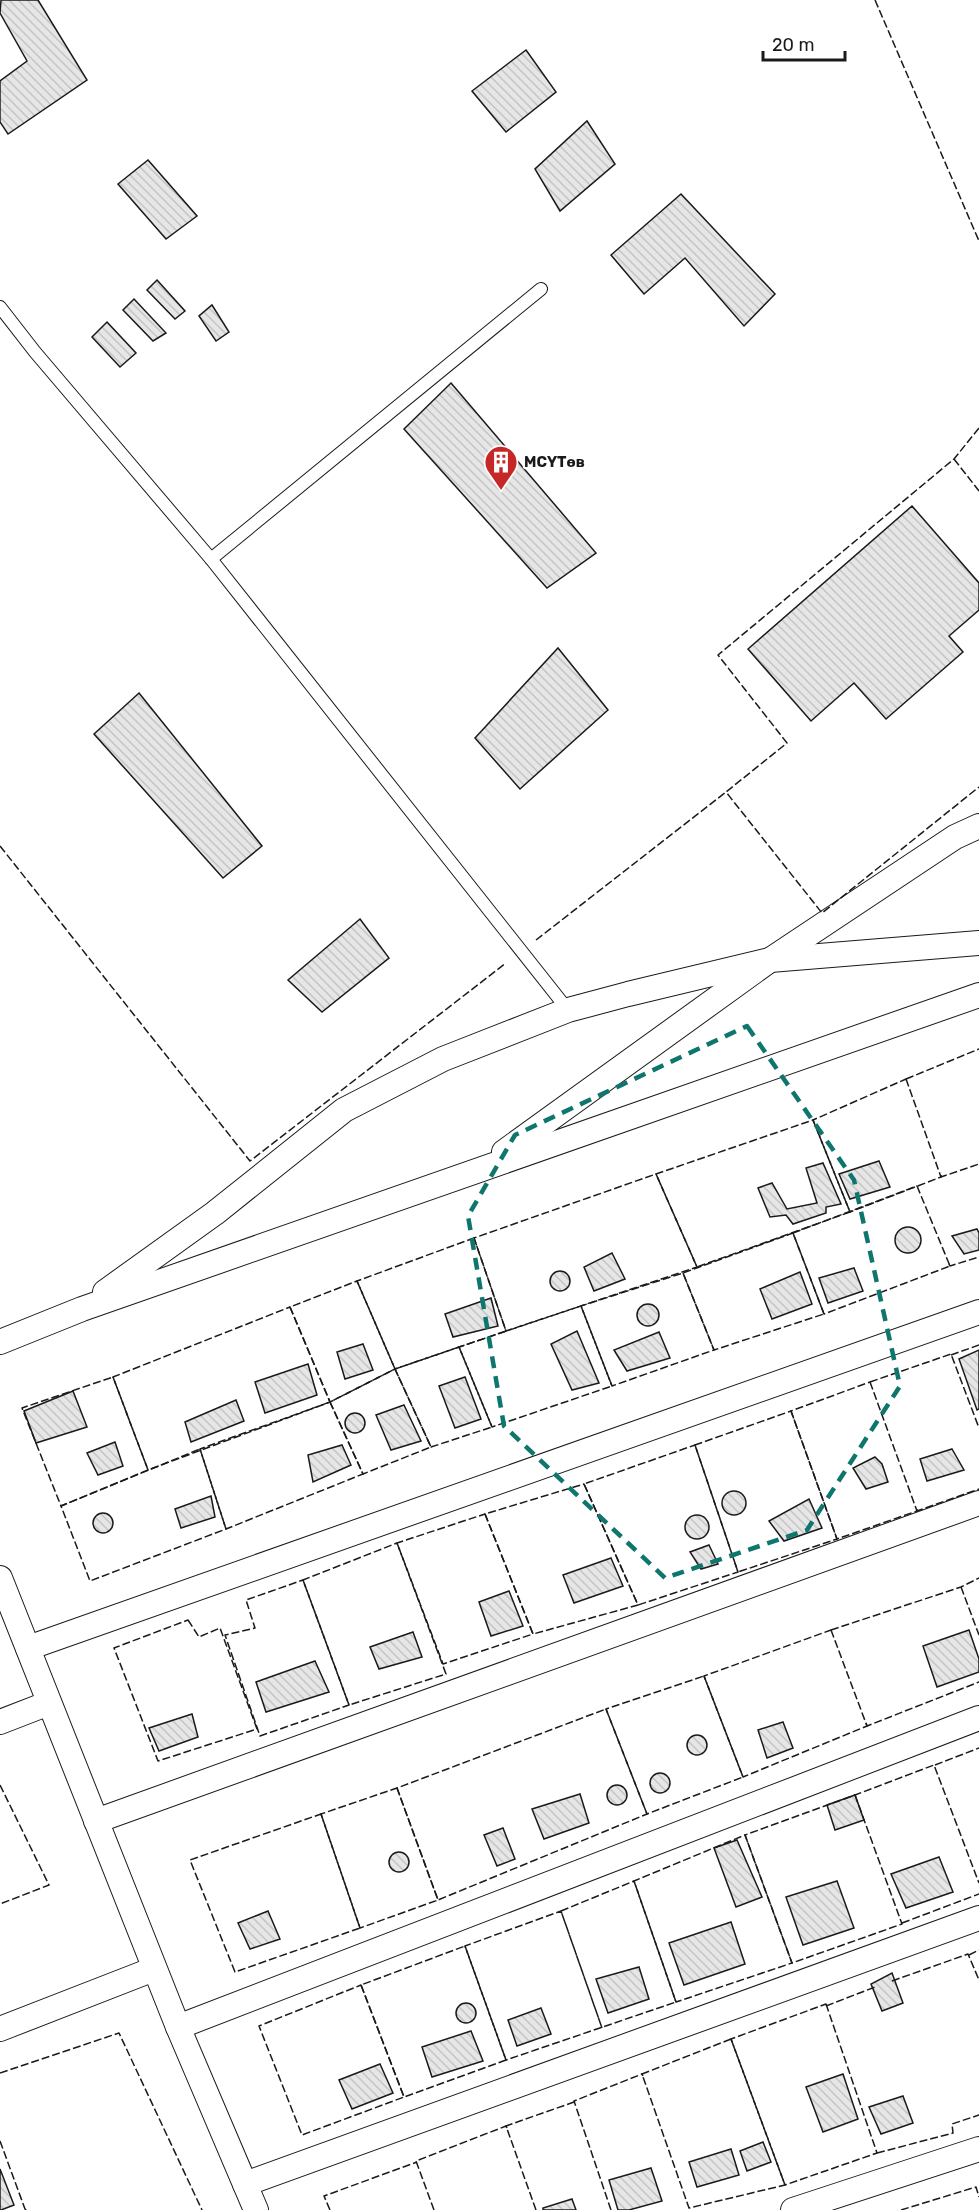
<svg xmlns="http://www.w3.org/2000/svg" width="979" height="2210" viewBox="0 0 979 2210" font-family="Rubik,sans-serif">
	<defs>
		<pattern id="building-back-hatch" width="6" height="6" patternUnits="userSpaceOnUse" patternTransform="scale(1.5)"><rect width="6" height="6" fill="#e6e6e6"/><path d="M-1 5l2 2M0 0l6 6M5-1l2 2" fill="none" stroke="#c5c5c5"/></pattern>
	</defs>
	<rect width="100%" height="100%" fill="#fff"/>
	<!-- building -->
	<g fill="url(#building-back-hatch)" stroke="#1a1a1a" stroke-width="1.5">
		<path d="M1 0H38L87 80 8 134 0 122V81L27 61 0 13Z"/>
		<path d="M526 50 556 92 506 132 472 91Z"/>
		<path d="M587 121 615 164 560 211 535 169Z"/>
		<path d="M148 160 197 216 166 239 118 184Z"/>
		<path d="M681 194 775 294 744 326 685 258 644 294 611 255Z"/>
		<path d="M157 280 185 311 175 319 147 290Z"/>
		<path d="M134 299 166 333 153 341 123 310Z"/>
		<path d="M212 305 229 332 216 341 199 316Z"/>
		<path d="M107 322 136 353 120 367 92 337Z"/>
		<path d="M451 383 596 553 547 588 404 429Z"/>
		<path d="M912 506 979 583V610L949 636 963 652 886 719 854 683 811 721 748 649Z"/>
		<path d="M558 648 608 710 520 789 475 738Z"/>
		<path d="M139 693 262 846 223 878 94 734Z"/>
		<path d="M360 919 389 958 322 1012 288 980Z"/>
		<path d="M879 1161 890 1187 850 1199 839 1174Z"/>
		<path d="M823 1163 841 1204 826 1207V1213L793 1224 786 1215 770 1217 758 1188 772 1183 787 1209 817 1203 806 1168Z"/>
		<circle cx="908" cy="1240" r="13"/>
		<path d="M977 1229 979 1233V1250L964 1254 952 1236Z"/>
		<path d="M612 1253 625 1279 594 1291 584 1267Z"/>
		<path d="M854 1268 863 1291 828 1303 819 1278Z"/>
		<circle cx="560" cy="1281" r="10"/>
		<path d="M800 1272 812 1304 772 1319 760 1289Z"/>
		<path d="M491 1298 498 1326 453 1337 445 1314Z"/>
		<circle cx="648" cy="1315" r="11"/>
		<path d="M577 1331 599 1383 572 1390 551 1344Z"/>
		<path d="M659 1332 670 1358 627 1371 614 1350Z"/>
		<path d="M363 1344 373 1370 345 1379 337 1352Z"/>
		<path d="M979 1350V1409L977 1410 959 1359Z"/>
		<path d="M308 1364 317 1395 265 1413 255 1382Z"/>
		<path d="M465 1377 481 1419 455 1428 439 1386Z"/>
		<path d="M73 1391 87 1427 36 1443 24 1411Z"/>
		<path d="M236 1400 244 1421 191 1442 185 1422Z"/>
		<path d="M404 1405 421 1441 391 1450 376 1415Z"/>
		<circle cx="355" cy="1423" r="10"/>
		<path d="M115 1442 123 1466 98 1475 87 1453Z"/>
		<path d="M342 1445 351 1465 313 1482 308 1455Z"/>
		<path d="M952 1449 964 1470 927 1481 920 1459Z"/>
		<path d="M875 1457 882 1464 888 1482 866 1489 853 1468Z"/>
		<circle cx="734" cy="1503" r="12"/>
		<path d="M211 1496 215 1517 181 1528 175 1509Z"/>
		<path d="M809 1499 822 1528 784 1541 769 1521Z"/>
		<circle cx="103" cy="1523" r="10"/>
		<circle cx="697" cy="1527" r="12"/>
		<path d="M709 1545 718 1564 701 1569 690 1552Z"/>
		<path d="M611 1558 623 1586 574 1603 563 1575Z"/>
		<path d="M509 1591 523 1626 491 1636 479 1602Z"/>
		<path d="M969 1630 979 1659V1672L937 1687 923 1646Z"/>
		<path d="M413 1632 422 1657 379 1669 370 1647Z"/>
		<path d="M315 1661 329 1692 266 1712 256 1682Z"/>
		<path d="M192 1714 198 1737 159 1751 149 1728Z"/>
		<path d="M783 1722 793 1748 767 1758 758 1730Z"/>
		<circle cx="697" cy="1745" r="10"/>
		<circle cx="660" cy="1783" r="10"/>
		<circle cx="617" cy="1795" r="10"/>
		<path d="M580 1794 589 1823 544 1839 532 1809Z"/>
		<path d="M855 1795 864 1820 835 1830 827 1805Z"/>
		<path d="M503 1828 515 1859 497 1866 484 1835Z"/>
		<path d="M737 1840 762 1897 736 1907 714 1848Z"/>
		<circle cx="399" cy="1862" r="10"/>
		<path d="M939 1857 953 1892 906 1908 891 1874Z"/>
		<path d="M837 1881 854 1928 803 1945 786 1897Z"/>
		<path d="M268 1911 280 1939 250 1949 238 1923Z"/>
		<path d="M731 1922 745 1964 684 1985 669 1943Z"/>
		<path d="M639 1967 649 1999 608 2013 596 1979Z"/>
		<path d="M892 1973 903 2003 882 2011 871 1984Z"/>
		<circle cx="466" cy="2013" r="10"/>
		<path d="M541 2008 551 2034 517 2046 508 2020Z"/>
		<path d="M471 2031 483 2061 432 2077 422 2047Z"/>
		<path d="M380 2064 393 2093 352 2109 339 2080Z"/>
		<path d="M843 2074 858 2119 823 2132 806 2087Z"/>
		<path d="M903 2096 913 2123 881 2134 869 2107Z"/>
		<path d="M763 2142 771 2162 747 2171 740 2151Z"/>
		<path d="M731 2149 739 2175 697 2187 689 2162Z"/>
		<path d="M651 2168 662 2201 629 2210H618L609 2180Z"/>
		<path d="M0 2169 14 2205 1 2210H0Z"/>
		<path d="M572 2199 576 2210H543V2208Z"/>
	</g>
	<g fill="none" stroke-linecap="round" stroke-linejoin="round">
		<defs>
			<g id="service">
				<path d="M0 307 35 352 211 559 568 1010"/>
				<path d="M211 559 541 289"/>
			</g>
			<g id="minor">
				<path d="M504 1152 770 960 955 837 979 826"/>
				<path d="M105 1292 215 1213 344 1110 443 1059 568 1010 628 994 770 960 979 943"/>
				<path d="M0 1342 82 1309 979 995"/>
				<path d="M0 1578 178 2027 256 2210"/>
				<path d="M28 1648 979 1312"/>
				<path d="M0 1722 49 1703"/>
				<path d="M96 1821 979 1503"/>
				<path d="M178 2027 979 1718"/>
				<path d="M0 2029 154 1969"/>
				<path d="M245 2184 979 1918"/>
				<path d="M793 2210 979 2149"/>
			</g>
		</defs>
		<!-- service casing -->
		<use href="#service" stroke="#1a1a1a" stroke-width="14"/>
		<!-- minor casing -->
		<use href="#minor" stroke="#1a1a1a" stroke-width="26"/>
		<!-- service -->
		<use href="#service" stroke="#fff" stroke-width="12"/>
		<!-- minor -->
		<use href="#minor" stroke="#fff" stroke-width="24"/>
		<!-- fence -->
		<g stroke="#1a1a1a" stroke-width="1.5" stroke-dasharray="8 3" stroke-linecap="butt">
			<path d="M875 0 979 241"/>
			<path d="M979 428 954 459 718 655 787 743 726 792 822 913 979 787"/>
			<path d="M954 459 979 491"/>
			<path d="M0 846 250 1161 506 963"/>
			<path d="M536 940 726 792"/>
			<path d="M906 1079 941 1177 850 1212 813 1120Z"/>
			<path d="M906 1079 979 1049"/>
			<path d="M813 1120 850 1212 697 1267 656 1174Z"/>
			<path d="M656 1174 697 1267 506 1331 474 1238Z"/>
			<path d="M941 1175V1177L979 1164"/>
			<path d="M917 1186 950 1266 824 1314 793 1233Z"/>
			<path d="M793 1233 824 1314 714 1350 683 1273Z"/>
			<path d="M474 1238 506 1331 395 1369 357 1281Z"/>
			<path d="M949 1264 950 1266 979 1257"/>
			<path d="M683 1273 714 1350 612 1386 581 1306Z"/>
			<path d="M357 1281 395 1369 330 1402 290 1307Z"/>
			<path d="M581 1306 612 1386 492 1427 459 1347Z"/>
			<path d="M290 1307 330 1402 148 1470 113 1377Z"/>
			<path d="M459 1347 492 1427 431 1447 395 1369Z"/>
			<path d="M951 1355 979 1345"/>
			<path d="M395 1369 431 1447 363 1474 330 1402Z"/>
			<path d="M113 1377 148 1470 61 1506 22 1408Z"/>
			<path d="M870 1382 917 1511 837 1539 791 1411Z"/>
			<path d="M870 1382 951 1354 979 1428"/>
			<path d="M330 1402 363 1474 226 1529 200 1449Z"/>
			<path d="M791 1411 837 1539 738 1572 695 1445Z"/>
			<path d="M695 1445 738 1572 638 1605 584 1484Z"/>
			<path d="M200 1449 226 1529 90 1581 61 1506Z"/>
			<path d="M584 1484 638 1605 533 1634 485 1514Z"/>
			<path d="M917 1509V1511L979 1489"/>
			<path d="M485 1514 533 1634 443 1664 397 1543Z"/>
			<path d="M397 1543 446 1674 349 1705 303 1580Z"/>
			<path d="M303 1580 349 1705 260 1736 225 1635 255 1628 246 1600Z"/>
			<path d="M961 1587 979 1635"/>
			<path d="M188 1620 199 1637 220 1628 257 1729 158 1761 114 1648Z"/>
			<path d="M831 1630 867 1726 743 1777 704 1676Z"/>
			<path d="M831 1630 961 1587 979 1578"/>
			<path d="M704 1676 743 1777 647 1814 606 1709Z"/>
			<path d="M606 1709 647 1814 438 1900 397 1788Z"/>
			<path d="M866 1723 867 1726 979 1682"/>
			<path d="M935 1765 979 1748"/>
			<path d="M0 1785 49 1885 0 1904"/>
			<path d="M397 1788 438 1900 360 1928 321 1814Z"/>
			<path d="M855 1795 902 1924 792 1963 745 1835Z"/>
			<path d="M856 1796 855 1795 934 1765 979 1883"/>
			<path d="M321 1814 360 1928 235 1972 190 1860Z"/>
			<path d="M745 1835 792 1963 676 2002 634 1881Z"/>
			<path d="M902 1923 979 1894"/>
			<path d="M465 1946 506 2060 404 2097 361 1985Z"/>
			<path d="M969 1955 979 1950"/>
			<path d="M892 1981 968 1954 979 1980"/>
			<path d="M361 1985 404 2097 302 2135 259 2026Z"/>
			<path d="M826 2004 877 2153 785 2185 731 2039Z"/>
			<path d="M826 2006 875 1987"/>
			<path d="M602 2028 561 1911 465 1946 506 2060 676 2002 634 1881 561 1911 602 2028"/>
			<path d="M731 2039 785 2185 689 2208 642 2074Z"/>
			<path d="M0 2073 119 2033 202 2210"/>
			<path d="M0 2141 25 2209 26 2210H23"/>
			<path d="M877 2153 953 2133 952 2124 979 2115"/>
			<path d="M330 2210 324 2196 417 2162"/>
			<path d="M434 2210 416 2161 506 2126 507 2128"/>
			<path d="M536 2210 506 2126 574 2102"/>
			<path d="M611 2210 574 2101 642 2074 643 2076"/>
			<path d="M901 2210 976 2187 979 2197"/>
		</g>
	</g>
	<!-- marked area -->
	<path fill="none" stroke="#0f766e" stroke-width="4.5" stroke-dasharray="12 8" stroke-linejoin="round" d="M747 1026 854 1180 900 1386 807 1530 665 1578 504 1426 468 1216 515 1135Z"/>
	<!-- icons -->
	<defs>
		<symbol id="building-pin" viewBox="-11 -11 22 30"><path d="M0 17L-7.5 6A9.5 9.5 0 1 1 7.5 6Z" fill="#c62828" stroke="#fff"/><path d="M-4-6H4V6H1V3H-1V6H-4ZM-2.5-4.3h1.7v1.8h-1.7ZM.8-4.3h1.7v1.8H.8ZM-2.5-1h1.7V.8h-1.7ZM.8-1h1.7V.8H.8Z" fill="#fff"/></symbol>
	</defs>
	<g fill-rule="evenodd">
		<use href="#building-pin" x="482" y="443" width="38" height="52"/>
	</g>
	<g text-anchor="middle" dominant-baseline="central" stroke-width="4.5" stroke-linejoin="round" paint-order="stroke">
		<!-- poi labels -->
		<g font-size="15" font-weight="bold" fill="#1a1a1a" stroke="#fff" text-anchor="start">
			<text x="524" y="462">МСҮТөв</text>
		</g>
	</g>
	<!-- scale -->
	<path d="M763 51v9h82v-9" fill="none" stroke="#1a1a1a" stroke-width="3"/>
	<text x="772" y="51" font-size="18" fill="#1a1a1a" stroke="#ffffff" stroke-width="4.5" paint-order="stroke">20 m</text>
</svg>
